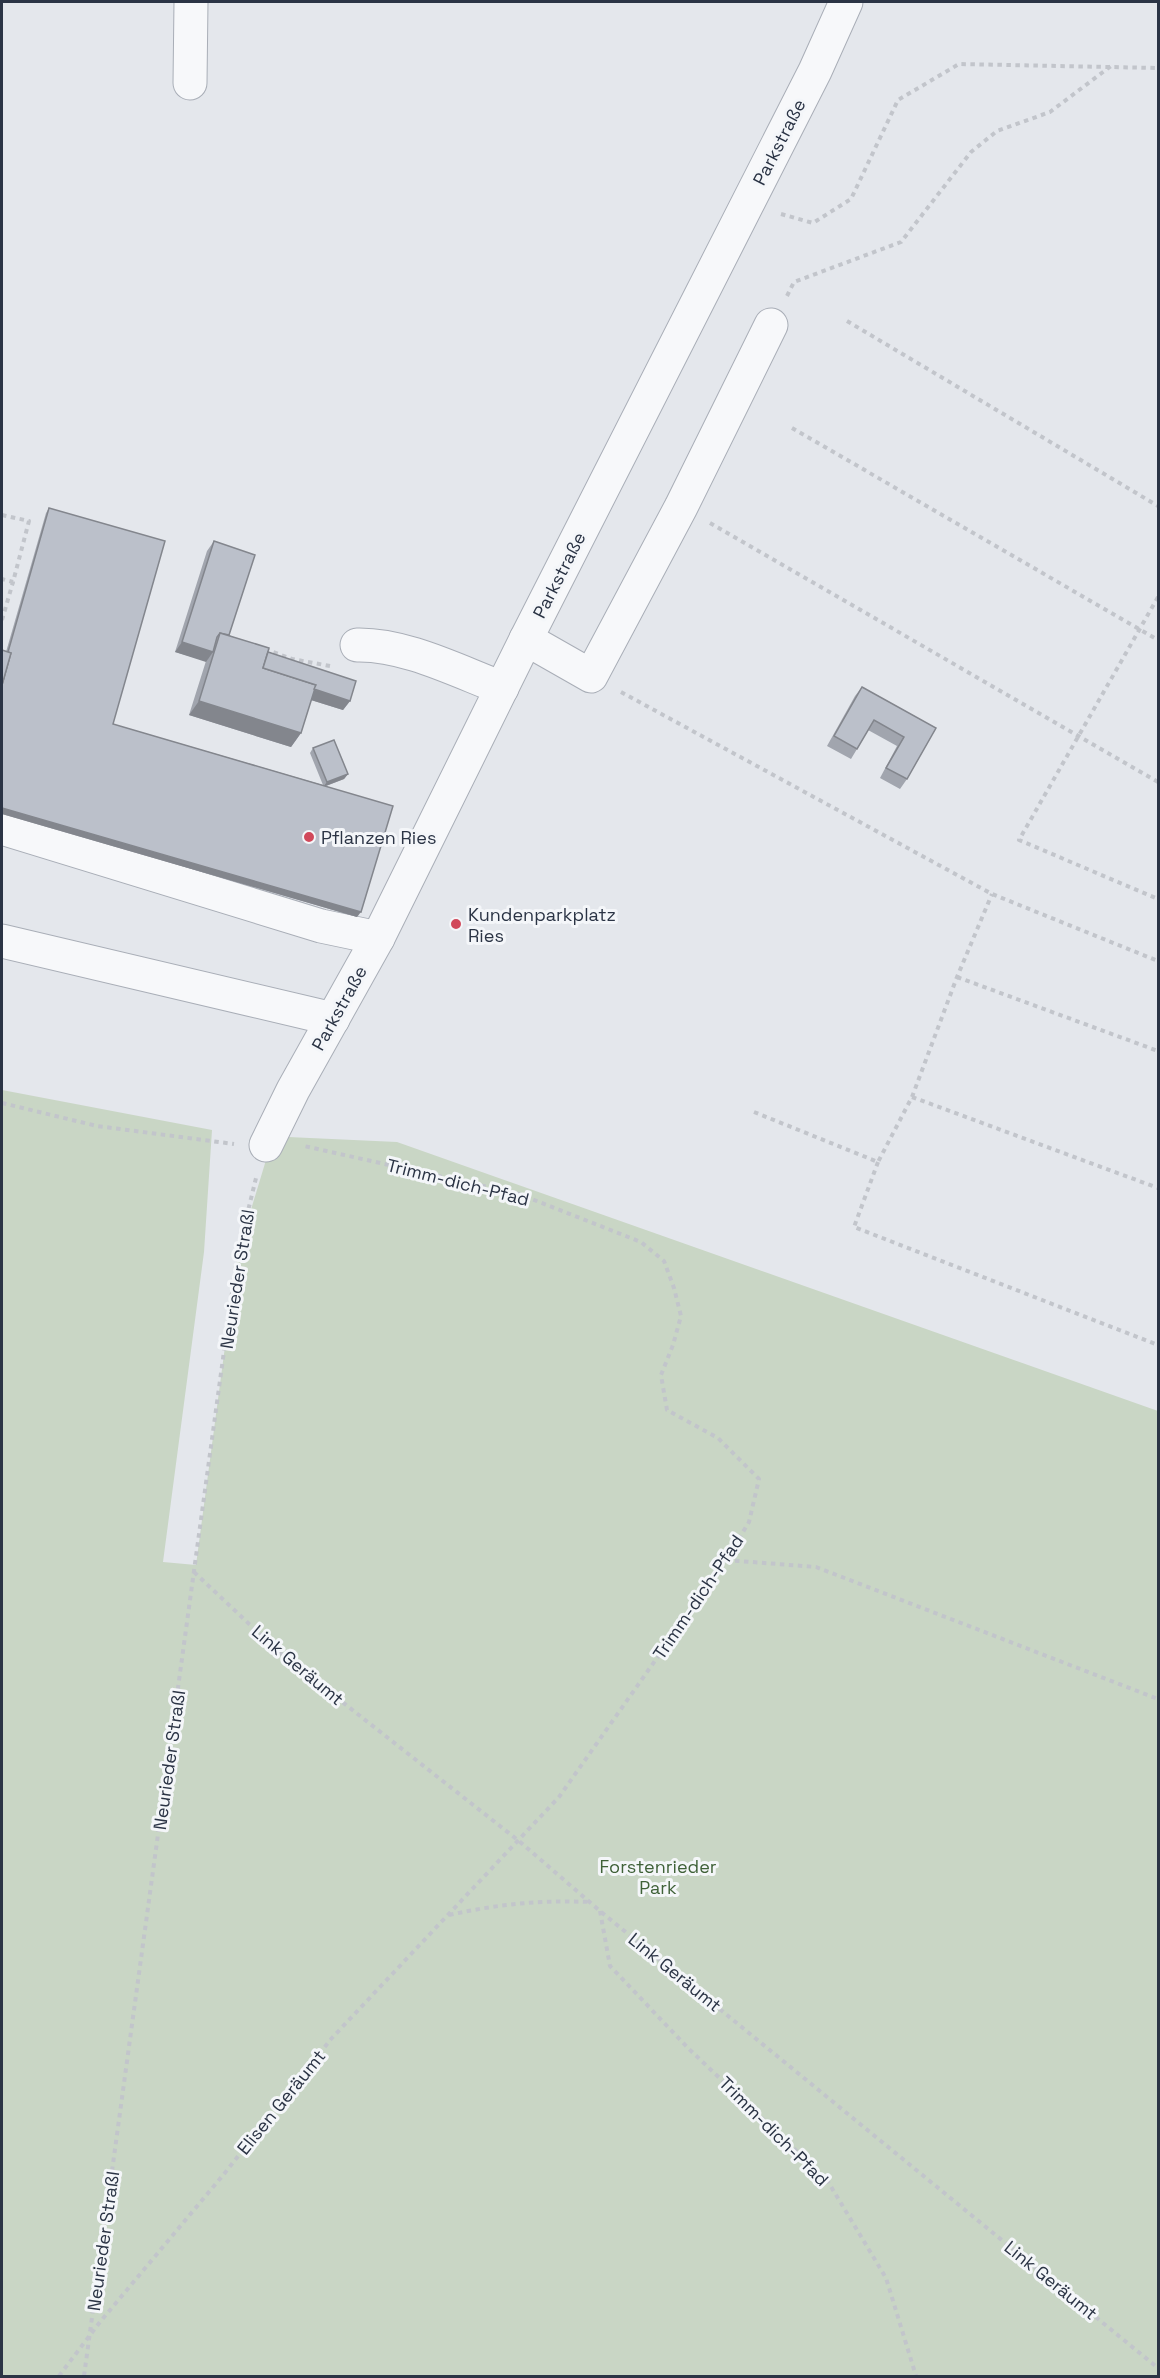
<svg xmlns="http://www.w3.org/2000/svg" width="1160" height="2378" viewBox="0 0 1160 2378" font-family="'Space Grotesk',sans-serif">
	<rect width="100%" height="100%" fill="#e4e7ec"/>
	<!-- green -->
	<path fill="#c9d6c5" d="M2 1090 212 1130 204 1252 163 1562 196 1565 237 1256 266 1160 288 1137 397 1142 1158 1411V2376H2Z"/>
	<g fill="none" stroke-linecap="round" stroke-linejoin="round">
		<defs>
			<g id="minor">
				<path d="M190 83 191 2"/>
				<path d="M526 639 591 676 681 507 771 325"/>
				<path d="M357 645C405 644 457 671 502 688"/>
				<path d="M2 828 321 926 378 938"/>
				<path d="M2 941 333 1019"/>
				<path d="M266 1145 293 1090 378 938 526 639 815 71 846 2"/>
			</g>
		</defs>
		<!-- minor casing -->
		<use href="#minor" stroke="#a9aeb7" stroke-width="35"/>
		<!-- path -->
		<g stroke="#c2c5cb" stroke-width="4" stroke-dasharray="4.5 4.5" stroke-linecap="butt">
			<path d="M781 214 813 223 851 199 898 100 959 64 1158 68"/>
			<path d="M787 296 794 282 901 242 971 152 997 131 1050 112 1111 66"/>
			<path d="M847 321 1158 506"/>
			<path d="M792 428 1158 640"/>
			<path d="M2 515 29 521 13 582 2 579"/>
			<path d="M710 523 1158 782"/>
			<path d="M1158 597 1019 840 1158 899"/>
			<path d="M2 620 13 582"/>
			<path d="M265 649 292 659 330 666"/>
			<path d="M621 692 992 894 1158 961"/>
			<path d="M957 977 1158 1051"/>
			<path d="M912 1097 1158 1188"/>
			<path d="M2 1103 97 1126 234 1144"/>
			<path d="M754 1112 878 1162 912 1097 957 977 992 894"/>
			<path d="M878 1162 854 1227 1158 1345"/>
			<path d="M726 1560 816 1567 1158 1699"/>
			<path d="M194 1572 280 1653 519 1841 600 1911 1158 2368"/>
			<path d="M600 1911 610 1966 689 2049 827 2180 886 2278 916 2376"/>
			<path d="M449 1915C499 1904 539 1900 591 1902"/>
			<path d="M59 2376 100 2322 224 2174 331 2039 559 1797 726 1560 749 1522 759 1479 718 1438 667 1410 661 1375 673 1345 681 1316 674 1288 664 1261 641 1242 519 1194 304 1146"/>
			<path d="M84 2376 237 1256 256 1178"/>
		</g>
		<!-- minor -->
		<use href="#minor" stroke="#f7f8fa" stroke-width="33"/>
	</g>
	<!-- wall -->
	<g fill="#a1a5ae">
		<path d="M49 508 113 724 323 785 310 753 313 748 348 774 344 779 326 786 357 917 2 814V650L6 652 46 513Z"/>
		<path d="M214 541 229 635 268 652 350 701 343 710 311 700 301 733 291 747 189 715 206 661 175 652 207 551Z"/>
		<path d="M862 687 936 728 907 779 900 789 880 778 897 746 868 730 857 749 851 759 827 746 855 696Z"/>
	</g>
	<!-- shaded-wall -->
	<g fill="#83868d">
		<path d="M182 642 213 652 206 662 175 652Z"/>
		<path d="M260 672 350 701 343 710 253 682Z"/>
		<path d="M199 701 301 733 291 747 189 715Z"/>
		<path d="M348 774 344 779 323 787 327 782Z"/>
		<path d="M2 808 361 912 357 917 2 814Z"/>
	</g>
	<!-- building -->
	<g fill="#bbc0ca" stroke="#83868d" stroke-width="1.5">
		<path d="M49 508 165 541 113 724 393 806 361 912 2 808V685L11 653 8 652Z"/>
		<path d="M214 541 255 555 229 635 220 633 217 637 213 652 182 642Z"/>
		<path d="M220 633 269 648 263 668 316 685 301 733 199 701Z"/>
		<path d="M2 650 11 653 2 685Z"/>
		<path d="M268 652 356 681 350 701 314 689 316 685 263 668Z"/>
		<path d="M862 687 936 728 907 779 886 768 904 737 874 720 857 749 834 736Z"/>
		<path d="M334 740 348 774 327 782 313 748Z"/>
	</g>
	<!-- markers -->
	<g fill="#d1495b" stroke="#f4f6f9" stroke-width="2">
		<circle cx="309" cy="837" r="6"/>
		<circle cx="456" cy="924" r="6"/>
	</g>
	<g text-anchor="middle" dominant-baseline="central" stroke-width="6" stroke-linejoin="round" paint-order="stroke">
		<!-- street labels -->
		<g font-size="18" fill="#2b3445" stroke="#f4f6f9">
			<text transform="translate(779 142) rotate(-63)">Parkstraße</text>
			<text transform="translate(559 575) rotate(-63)">Parkstraße</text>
			<text transform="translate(339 1008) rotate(-61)">Parkstraße</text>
			<text transform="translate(458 1182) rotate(14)">Trimm-dich-Pfad</text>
			<text transform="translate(237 1279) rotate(-81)">Neurieder Straßl</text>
			<text transform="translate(698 1597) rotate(-56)">Trimm-dich-Pfad</text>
			<text transform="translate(298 1665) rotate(40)">Link Geräumt</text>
			<text transform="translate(169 1760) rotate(-82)">Neurieder Straßl</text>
			<text transform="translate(675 1972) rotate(39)">Link Geräumt</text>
			<text transform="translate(281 2102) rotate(-51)">Elisen Geräumt</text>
			<text transform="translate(774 2131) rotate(45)">Trimm-dich-Pfad</text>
			<text transform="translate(103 2241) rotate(-82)">Neurieder Straßl</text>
			<text transform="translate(1051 2280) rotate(39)">Link Geräumt</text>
		</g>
		<!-- poi labels -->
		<g font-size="18" fill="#2b3445" stroke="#f4f6f9" text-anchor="start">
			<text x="321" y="837">Pflanzen Ries</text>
			<text x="468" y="914">Kundenparkplatz<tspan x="468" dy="21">Ries</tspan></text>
		</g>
		<!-- park labels -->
		<g font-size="18" fill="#3f6138" stroke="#f4f6f9">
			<text x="658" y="1866">Forstenrieder<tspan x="658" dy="21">Park</tspan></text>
		</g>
	</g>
	<!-- border -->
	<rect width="1160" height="2378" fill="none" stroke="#2b3445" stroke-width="6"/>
</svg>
